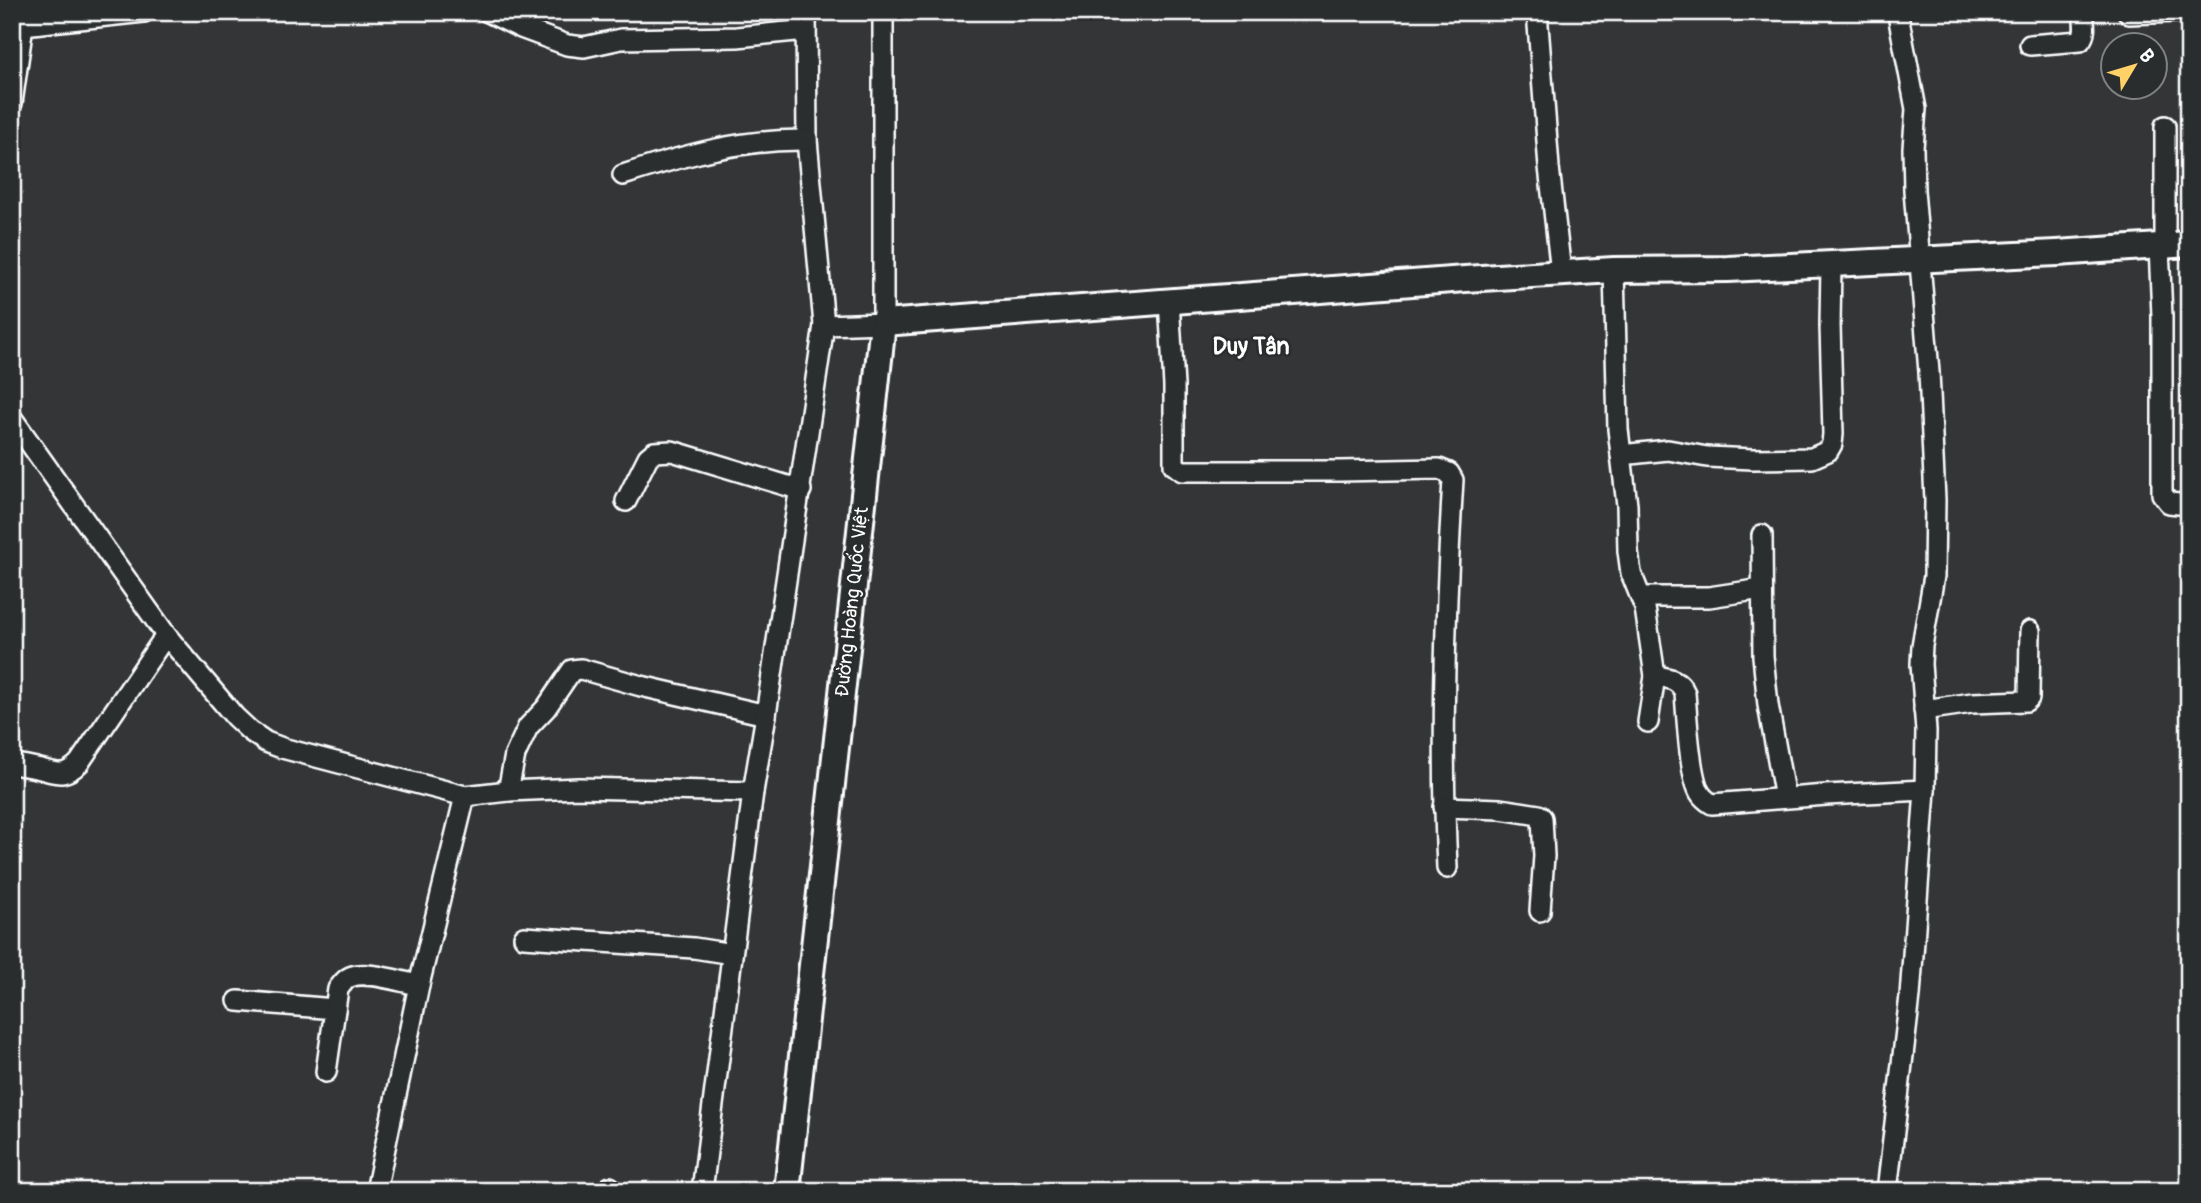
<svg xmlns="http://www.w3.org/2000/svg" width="2201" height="1203" viewBox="0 0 2201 1203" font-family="Pangolin,sans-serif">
	<rect width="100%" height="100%" fill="#333536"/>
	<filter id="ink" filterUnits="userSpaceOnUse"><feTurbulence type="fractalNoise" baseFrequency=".0143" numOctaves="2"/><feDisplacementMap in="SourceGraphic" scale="14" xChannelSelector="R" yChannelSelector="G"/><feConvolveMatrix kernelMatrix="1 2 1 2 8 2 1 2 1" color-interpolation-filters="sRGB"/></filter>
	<g filter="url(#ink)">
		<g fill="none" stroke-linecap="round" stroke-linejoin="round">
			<defs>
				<g id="minor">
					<path d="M22 12 23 25 144 12"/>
					<path d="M488 12 521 28 567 45 584 47 621 39 737 37 806 30"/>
					<path d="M806 12 807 140 824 325"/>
					<path d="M1537 12 1549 167 1561 273"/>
					<path d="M2129 14 2176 12"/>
					<path d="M2030 45 2080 41C2087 33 2084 22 2083 12"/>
					<path d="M12 103 23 25"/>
					<path d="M623 175C685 155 741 139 807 140"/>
					<path d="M2159 246 2162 316V494L2169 503 2189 505"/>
					<path d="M2165 246V126"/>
					<path d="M1614 270 1618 429 1627 505 1628 551 1631 573 1645 608 1655 676 1648 722"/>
					<path d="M1169 300 1174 386V465L1182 471H1340L1439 469 1449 473 1453 480C1445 609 1441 738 1447 868"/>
					<path d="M12 418 166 635 235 717 250 731 266 742 282 748 465 796 508 791 579 788 753 792"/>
					<path d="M1621 455 1668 450 1707 457 1753 459 1812 458 1828 451 1832 444 1833 434 1830 325 1831 264"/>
					<path d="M626 501 648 457 654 452 672 451 801 490"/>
					<path d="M1762 535 1763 656 1768 705 1785 798"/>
					<path d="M1641 597H1709L1762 589"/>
					<path d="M1655 676C1669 678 1679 679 1685 693 1687 716 1689 774 1700 793 1703 798 1707 801 1712 804L1826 795 1925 790"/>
					<path d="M1924 710 1972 703 2026 701 2029 698 2030 631"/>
					<path d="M12 764C20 765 28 766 36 768 56 772 63 779 79 763L166 635"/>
					<path d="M508 791 515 755 528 727 546 708 572 670 581 669 641 686 766 715"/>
					<path d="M1444 807 1500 809 1539 815 1542 818 1544 856 1540 911"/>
					<path d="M524 937 694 948 732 954"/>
					<path d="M238 1001 335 1009"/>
					<path d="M326 1072 338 989C342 984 345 979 350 977 366 970 401 982 419 985"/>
					<path d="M376 1191 419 985 465 796"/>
					<path d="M610 1191V1187"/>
					<path d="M702 1191 753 792 766 715 824 325 883 323V12"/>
					<path d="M1887 1191 1910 996 1925 790 1926 731 1921 664 1922 646 1934 576 1935 500 1929 372 1914 190 1913 148 1916 109 1899 20"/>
				</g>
				<path id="tertiary" d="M787 1191 883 323 1465 279 1614 270 1728 269 2057 253 2189 244"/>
			</defs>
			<!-- minor casing -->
			<use href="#minor" stroke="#fff" stroke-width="24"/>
			<!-- tertiary casing -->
			<use href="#tertiary" stroke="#fff" stroke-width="30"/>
			<!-- minor -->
			<use href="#minor" stroke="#2a2d2e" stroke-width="19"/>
			<!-- tertiary -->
			<use href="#tertiary" stroke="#2a2d2e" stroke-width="24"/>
		</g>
	</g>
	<g text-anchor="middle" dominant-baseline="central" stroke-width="5" stroke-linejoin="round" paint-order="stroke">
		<!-- street labels -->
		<g font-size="19" fill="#fff" stroke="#2a2d2e">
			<text transform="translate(852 602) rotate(-84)">Đường Hoàng Quốc Việt</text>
		</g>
		<!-- quarter labels -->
		<g font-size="23" font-weight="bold" fill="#fff" stroke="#2a2d2e">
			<text x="1251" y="346">Duy Tân</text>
		</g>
	</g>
	<!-- margin -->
	<rect width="2201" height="1203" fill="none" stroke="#2a2d2e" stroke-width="42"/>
	<rect x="21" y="21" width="2159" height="1161" fill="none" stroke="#fff" stroke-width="2.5" filter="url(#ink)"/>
	<!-- north arrow -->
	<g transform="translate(2134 66) rotate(52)"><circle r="33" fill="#2a2d2e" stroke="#7f8182" stroke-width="2"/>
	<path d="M0-5L12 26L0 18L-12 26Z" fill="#ffd166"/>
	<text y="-10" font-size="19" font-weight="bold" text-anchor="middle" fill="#ffffff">B</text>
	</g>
</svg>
